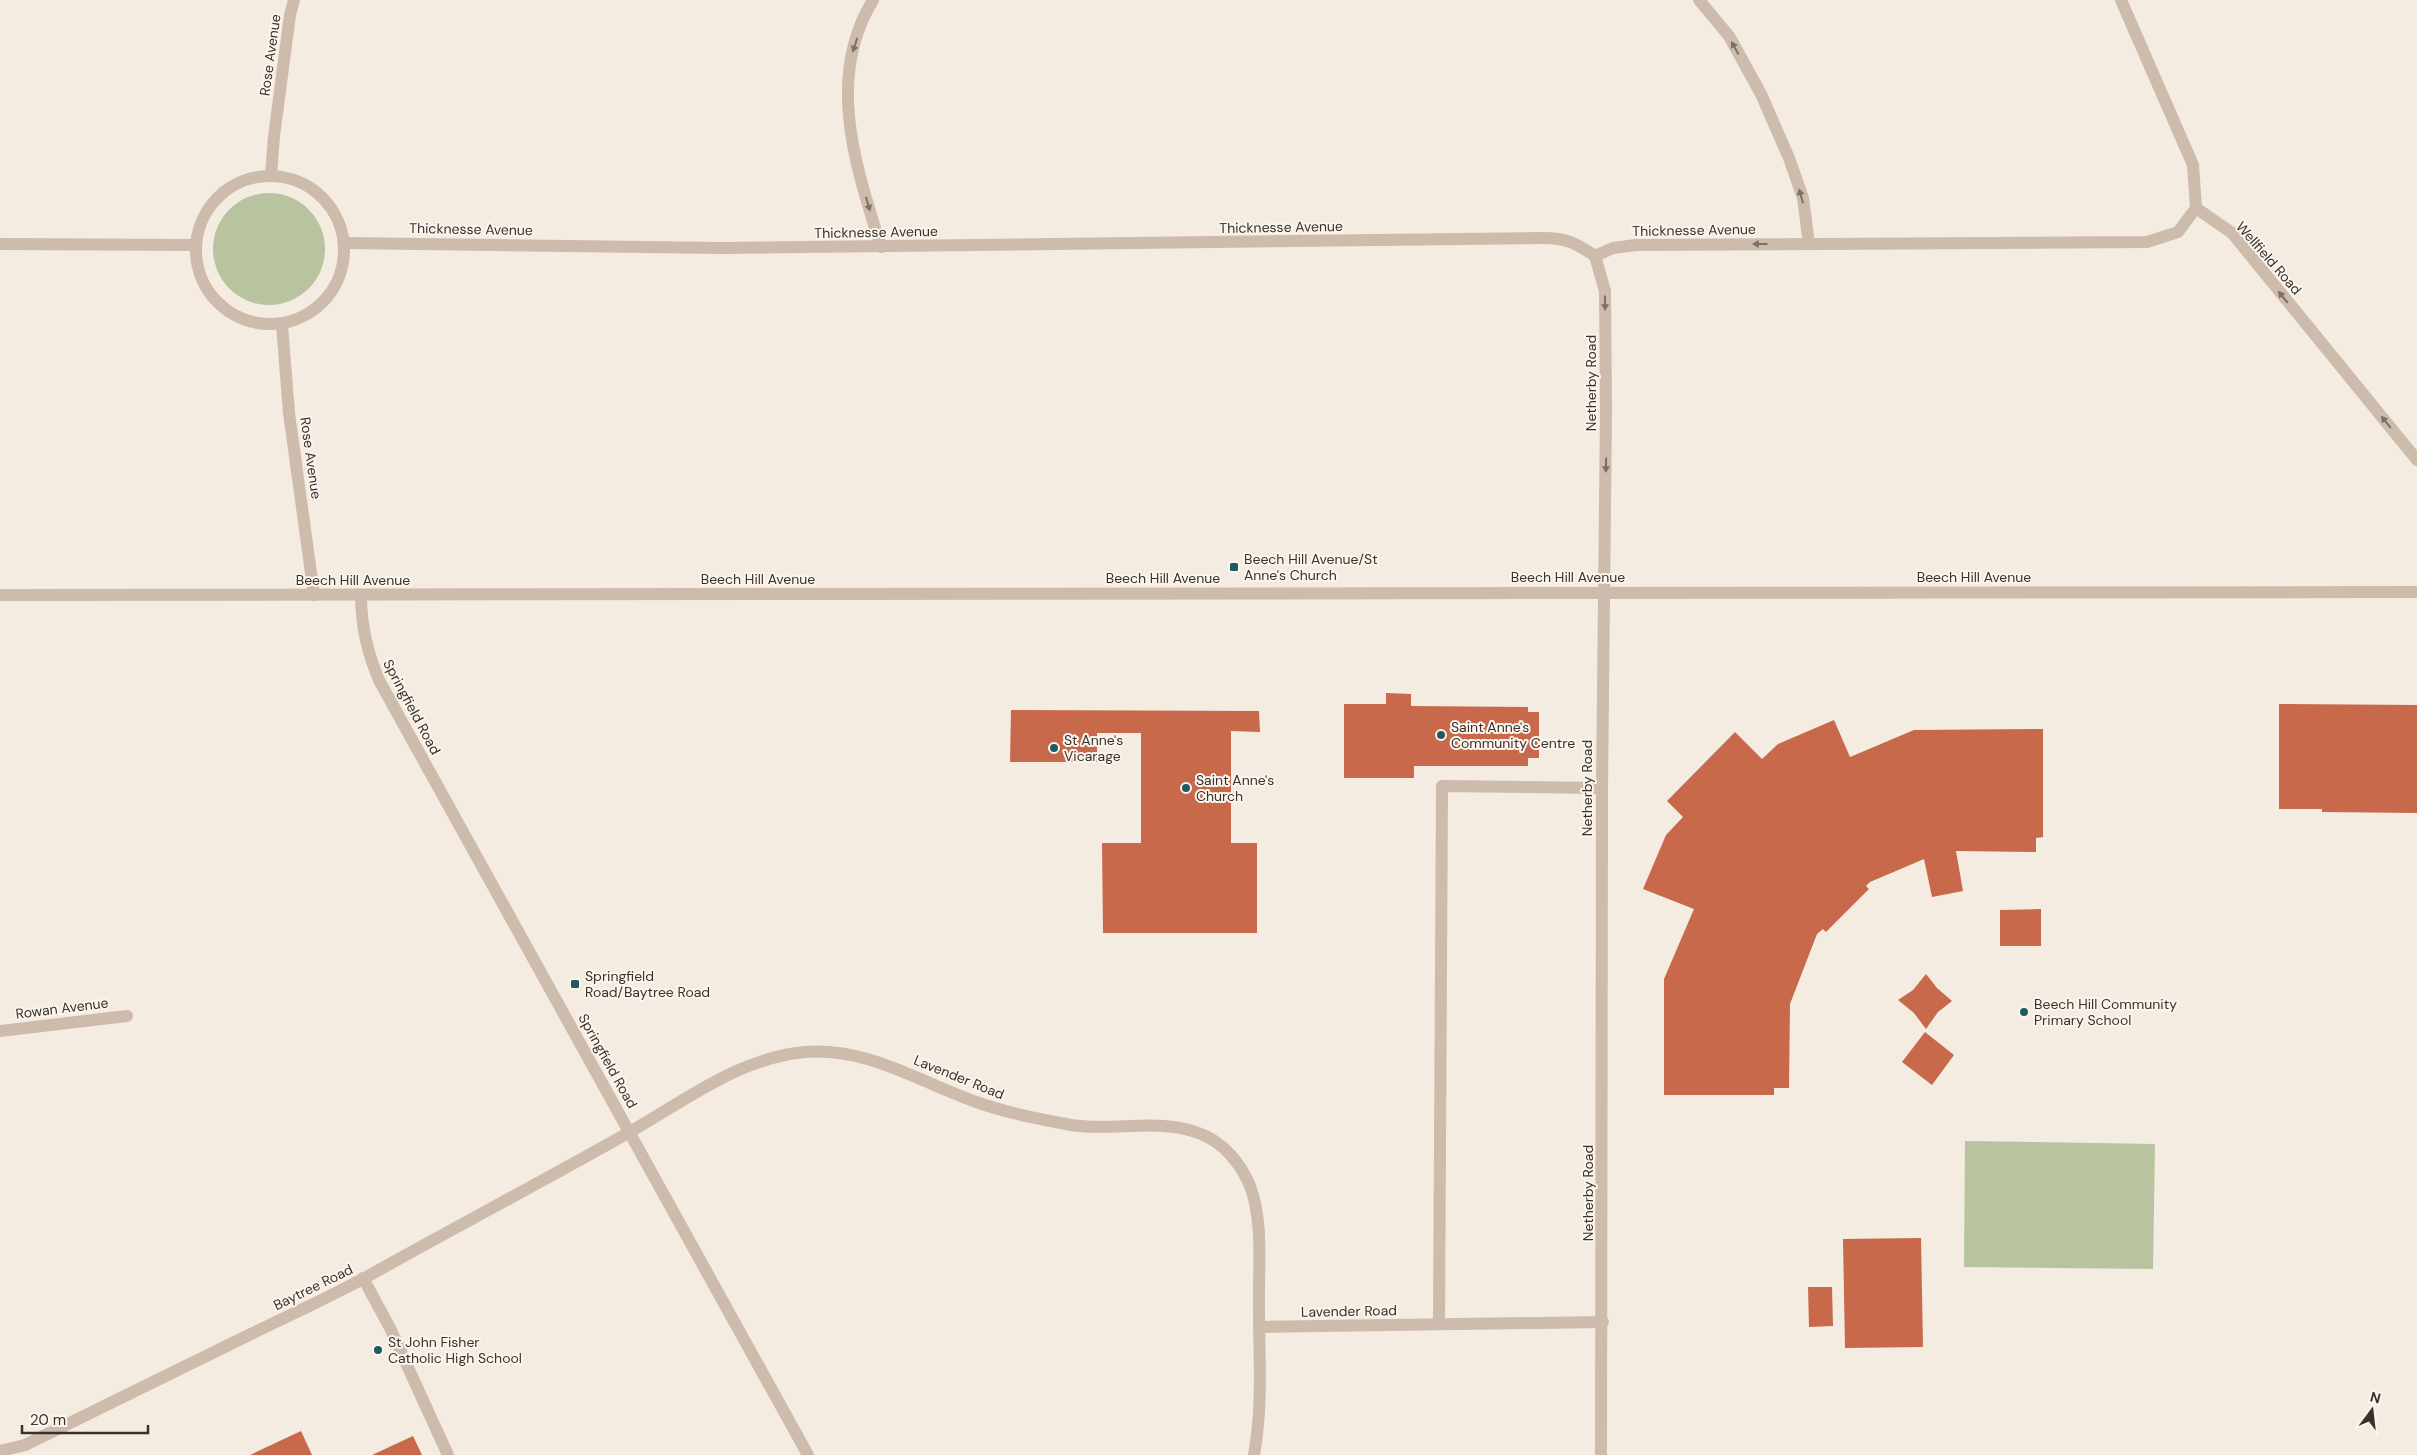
<svg xmlns="http://www.w3.org/2000/svg" width="2417" height="1455" viewBox="0 0 2417 1455" font-family="'DM Sans',sans-serif">
	<rect width="100%" height="100%" fill="#f4ebe1"/>
	<!-- green -->
	<g fill="#b8c4a0">
		<circle cx="269" cy="249" r="56"/>
		<path d="M1965 1141 2155 1144 2153 1269 1964 1267Z"/>
	</g>
	<!-- building -->
	<g fill="#c8694b">
		<path d="M1386 693 1411 694V706L1528 707V712H1539V758H1528V766H1414V778H1344V704H1386Z"/>
		<path d="M2279 704 2417 705V813L2322 812V809H2279Z"/>
		<path d="M1011 710 1259 711 1260 732 1231 731V843H1257V933H1103L1102 843H1141V733H1097V762H1010Z"/>
		<path d="M1834 720 1850 757 1914 730 2043 729V837L2036 838V852L1956 851 1963 891 1932 897 1924 859 1870 882 1866 886 1869 889 1826 932 1823 929 1817 934 1790 1004 1789 1088H1774V1095H1664V979L1694 909 1643 889 1666 835 1683 817 1667 801 1735 732 1762 759 1778 744Z"/>
		<path d="M2041 909V946H2000V910Z"/>
		<path d="M1926 974 1937 988 1952 1001 1938 1012 1926 1029 1914 1013 1898 1000 1913 990Z"/>
		<path d="M1925 1032 1954 1055 1932 1085 1902 1062Z"/>
		<path d="M1921 1238 1923 1347 1845 1348 1843 1239Z"/>
		<path d="M1808 1287H1832L1833 1326 1809 1327Z"/>
		<path d="M301 1431 312 1455H250Z"/>
		<path d="M413 1436 422 1455H372Z"/>
	</g>
	<g fill="none" stroke-linecap="round" stroke-linejoin="round">
		<!-- service -->
		<g stroke="#cdbbac" stroke-width="12">
			<path d="M363 1278 390 1328 448 1455"/>
			<path d="M1439 1323 1442 786 1602 788"/>
		</g>
		<!-- minor -->
		<g stroke="#cdbbac" stroke-width="12">
			<path d="M873 0C825 78 856 167 881 247"/>
			<path d="M1699 0 1729 36 1761 94 1789 158 1803 198 1809 244"/>
			<path d="M2121 0 2193 165 2196 208"/>
			<path d="M271 175 274 136 290 15 294 0"/>
			<circle cx="270" cy="250" r="74"/>
			<path d="M2196 208 2232 233 2417 460"/>
			<path d="M346 243 722 248 1543 238C1566 238 1576 243 1595 256"/>
			<path d="M0 244 195 245"/>
			<path d="M1595 256 1605 291 1606 410 1602 788 1601 1455"/>
			<path d="M1595 256 1613 248 1636 245 2147 242 2178 232 2196 208"/>
			<path d="M282 325 289 413 314 595"/>
			<path d="M361 595C361 627 367 653 380 682L808 1455"/>
			<path d="M0 1031 127 1016"/>
			<path d="M1259 1327 1603 1322"/>
			<path d="M0 1451 25 1445C101 1408 177 1370 253 1333 292 1314 332 1296 370 1275 456 1227 543 1181 628 1133 685 1101 738 1058 805 1052 868 1047 919 1082 976 1102 1007 1113 1039 1119 1071 1125 1114 1132 1160 1117 1201 1134 1224 1143 1241 1164 1250 1186 1264 1223 1258 1269 1259 1308 1259 1359 1263 1405 1254 1455"/>
		</g>
		<!-- tertiary -->
		<path stroke="#cdbbac" stroke-width="12" d="M0 595 2417 592"/>
	</g>
	<!-- one-way arrows -->
	<defs><path id="oneway-solid" d="M-6-.8H1V-3.2L6.5 0L1 3.2V.8H-6Z" transform="scale(1.25)"/></defs>
	<g fill="#7d6f65">
		<use href="#oneway-solid" transform="translate(855 45) rotate(108)"/>
		<use href="#oneway-solid" transform="translate(1735 48) rotate(-119)"/>
		<use href="#oneway-solid" transform="translate(1801 196) rotate(-105)"/>
		<use href="#oneway-solid" transform="translate(868 204) rotate(74)"/>
		<use href="#oneway-solid" transform="translate(1760 244) rotate(180)"/>
		<use href="#oneway-solid" transform="translate(2283 297) rotate(-129)"/>
		<use href="#oneway-solid" transform="translate(1605 303) rotate(89)"/>
		<use href="#oneway-solid" transform="translate(2386 422) rotate(-129)"/>
		<use href="#oneway-solid" transform="translate(1606 465) rotate(91)"/>
	</g>
	<!-- markers -->
	<g fill="#1f5a5e" stroke="#fbf5ee" stroke-width="2">
		<rect x="1229" y="562" width="10" height="10" rx="2.5"/>
		<circle cx="1441" cy="735" r="5"/>
		<circle cx="1054" cy="748" r="5"/>
		<circle cx="1186" cy="788" r="5"/>
		<rect x="570" y="979" width="10" height="10" rx="2.5"/>
		<circle cx="2024" cy="1012" r="5"/>
		<circle cx="378" cy="1350" r="5"/>
	</g>
	<g text-anchor="middle" dominant-baseline="central" stroke-width="4" stroke-linejoin="round" paint-order="stroke">
		<!-- street labels -->
		<g font-size="14" fill="#3b302b" stroke="#fbf5ee">
			<text transform="translate(270 55) rotate(-82)">Rose Avenue</text>
			<text transform="translate(1281 227) rotate(-1)">Thicknesse Avenue</text>
			<text transform="translate(471 229) rotate(1)">Thicknesse Avenue</text>
			<text transform="translate(1694 230) rotate(-1)">Thicknesse Avenue</text>
			<text transform="translate(876 232) rotate(-1)">Thicknesse Avenue</text>
			<text transform="translate(2269 258) rotate(49)">Wellfield Road</text>
			<text transform="translate(1591 383) rotate(-90)">Netherby Road</text>
			<text transform="translate(311 458) rotate(82)">Rose Avenue</text>
			<text x="1568" y="577">Beech Hill Avenue</text>
			<text x="1974" y="577">Beech Hill Avenue</text>
			<text x="1163" y="578">Beech Hill Avenue</text>
			<text x="758" y="579">Beech Hill Avenue</text>
			<text x="353" y="580">Beech Hill Avenue</text>
			<text transform="translate(412 707) rotate(62)">Springfield Road</text>
			<text transform="translate(1587 788) rotate(-90)">Netherby Road</text>
			<text transform="translate(62 1008) rotate(-7)">Rowan Avenue</text>
			<text transform="translate(608 1061) rotate(61)">Springfield Road</text>
			<text transform="translate(959 1077) rotate(22)">Lavender Road</text>
			<text transform="translate(1588 1193) rotate(-90)">Netherby Road</text>
			<text transform="translate(313 1287) rotate(-26)">Baytree Road</text>
			<text transform="translate(1349 1311) rotate(-1)">Lavender Road</text>
		</g>
		<!-- poi labels -->
		<g font-size="14" fill="#3b302b" stroke="#fbf5ee" text-anchor="start">
			<text x="1244" y="559">Beech Hill Avenue/St<tspan x="1244" dy="16">Anne's Church</tspan></text>
			<text x="1451" y="727">Saint Anne's<tspan x="1451" dy="16">Community Centre</tspan></text>
			<text x="1064" y="740">St Anne's<tspan x="1064" dy="16">Vicarage</tspan></text>
			<text x="1196" y="780">Saint Anne's<tspan x="1196" dy="16">Church</tspan></text>
			<text x="585" y="976">Springfield<tspan x="585" dy="16">Road/Baytree Road</tspan></text>
			<text x="2034" y="1004">Beech Hill Community<tspan x="2034" dy="16">Primary School</tspan></text>
			<text x="388" y="1342">St John Fisher<tspan x="388" dy="16">Catholic High School</tspan></text>
		</g>
	</g>
	<!-- north arrow -->
	<g transform="translate(2372 1410) rotate(15)" stroke="#fbf5ee" stroke-width="4" paint-order="stroke">
	<path d="M0-4L9 19L0 12L-9 19Z" fill="#3b302b"/>
	<text y="-8" font-size="14" font-weight="bold" text-anchor="middle" fill="#3b302b">N</text>
	</g>
	<!-- scale -->
	<path d="M22 1425v8h126v-8" fill="none" stroke="#3b302b" stroke-width="2.5"/>
	<text x="30" y="1425" font-size="15" fill="#3b302b" stroke="#fbf5ee" stroke-width="4" paint-order="stroke">20 m</text>
</svg>
